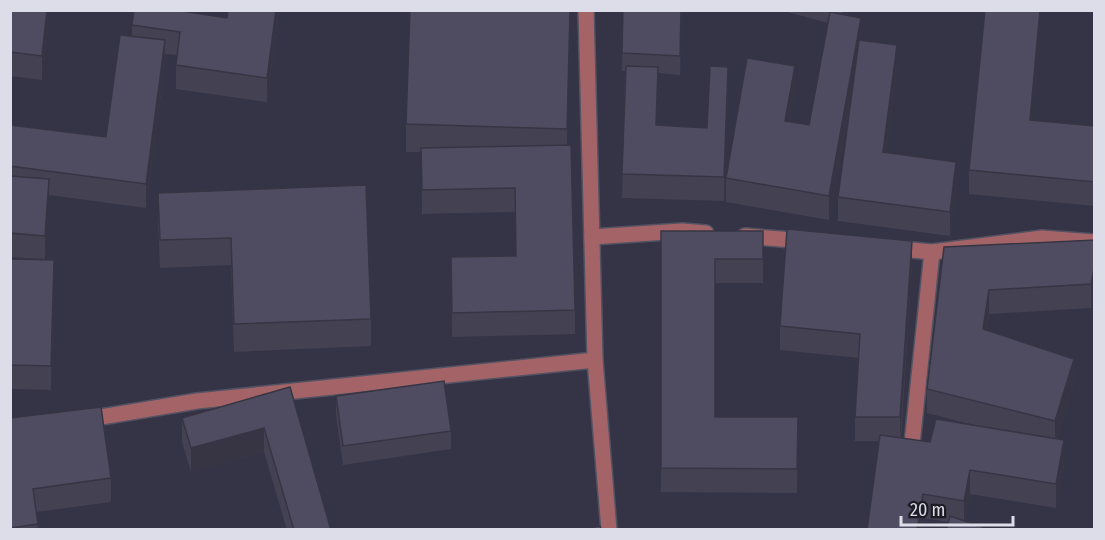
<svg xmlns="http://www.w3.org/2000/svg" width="1105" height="540" viewBox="0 0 1105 540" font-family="'Fira Sans Condensed',sans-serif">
	<rect width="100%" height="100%" fill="#353346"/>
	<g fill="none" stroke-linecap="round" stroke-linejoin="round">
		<defs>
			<g id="minor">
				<path d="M586 10 595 360 609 530"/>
				<path d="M745 236 805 241"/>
				<path d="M592 237 682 231 706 233"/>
				<path d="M892 248 932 252 1042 238 1094 242"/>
				<path d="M83 420 197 401 595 360"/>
				<path d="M912 444 932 252"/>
			</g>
		</defs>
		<!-- minor casing -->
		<use href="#minor" stroke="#535263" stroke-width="18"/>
		<!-- minor -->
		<use href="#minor" stroke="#a46467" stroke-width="15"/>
	</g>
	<!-- wall -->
	<g fill="#444153">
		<path d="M10 10H50L42 80 10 76Z"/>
		<path d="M228 10H279L267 102 176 89V65L177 55 165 54V64L146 208 49 195 45 260 54 284 51 390 10 389V259H42L10 257V125L106 137 132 36V25L227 18Z"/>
		<path d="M623 10H682L680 75 658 73 657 125 707 128 728 91 724 201 622 198 625 71H622Z"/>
		<path d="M780 10H847L846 15 861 40 897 69 886 153 956 186 950 236 838 221V197L854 81 829 220 726 202V178L795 90 789 121 809 125 828 23Z"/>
		<path d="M1042 10 1032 120 1095 126V206L969 194V170Z"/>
		<path d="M570 28 567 145 575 310V334L452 337 451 257 516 256 515 212 422 214 421 152H406V124Z"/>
		<path d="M158 193 371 319V346L234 352 231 265 160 268 158 220Z"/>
		<path d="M661 231H763V283H715V417H798L797 493 661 492Z"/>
		<path d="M1095 240V288L1091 308 989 314 987 331 1074 383 1057 439 1064 464 1056 508 970 494 965 521 948 522 923 518 921 530H867L879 441H855V417L859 358 780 350V326L912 265 901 438 930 442 977 426 927 413V389L944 247Z"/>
		<path d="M290 387 331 530H287L264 452 191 472 182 442V418Z"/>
		<path d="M336 396 451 431V449L343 465 336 415Z"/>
		<path d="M10 418 111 478V502L36 512 38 530H10Z"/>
	</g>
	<!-- shaded-wall -->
	<g fill="#373544">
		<path d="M47 10H50V13L42 80V56Z"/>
		<path d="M276 10H279L267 102V78Z"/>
		<path d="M570 10V28L567 156V129Z"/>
		<path d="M843 10H847L843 27Z"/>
		<path d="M1040 10H1042V15L1030 144V120Z"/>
		<path d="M861 18V42L829 220V196Z"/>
		<path d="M165 40V64L146 208V184Z"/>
		<path d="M897 45V69L883 176V152Z"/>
		<path d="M795 66V90L785 145V121Z"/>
		<path d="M658 67V91L656 149V125Z"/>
		<path d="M728 67V91L724 201V177Z"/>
		<path d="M956 162V186L950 236V212Z"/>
		<path d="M49 179V203L45 260V236Z"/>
		<path d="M912 241V265L900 441V417Z"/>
		<path d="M54 260V284L51 390V366Z"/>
		<path d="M1095 264V288L1091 308V284Z"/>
		<path d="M989 290V314L983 353V329Z"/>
		<path d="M1074 359V383L1055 445V421Z"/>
		<path d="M264 428V452L191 472V448Z"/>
		<path d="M1064 440V464L1056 508V484Z"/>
		<path d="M970 470V494L964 525V501Z"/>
		<path d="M923 494V518L921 530H917Z"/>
	</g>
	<!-- building -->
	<g fill="#4f4c61" stroke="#373544" stroke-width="1.5">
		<path d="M10 10H47L42 56 10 52Z"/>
		<path d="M134 10H175L227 18 228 10H276L267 78 176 65 180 32 132 25Z"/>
		<path d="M410 10H570L567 129 406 124Z"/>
		<path d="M623 10H681L680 56 622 53Z"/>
		<path d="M985 10H1040L1030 120 1095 126V182L969 170Z"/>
		<path d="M830 12 861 18 829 196 726 178 747 58 795 66 785 121 809 125Z"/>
		<path d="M120 35 165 40 146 184 10 166V125L106 137Z"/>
		<path d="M859 40 897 45 883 152 956 162 950 212 838 197Z"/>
		<path d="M626 66 658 67 656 125 707 128 710 66 728 67 724 177 622 174Z"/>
		<path d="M571 145 575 310 452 313 451 257 516 256 515 188 422 190 421 148Z"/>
		<path d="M10 176 49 179 45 236 10 233Z"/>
		<path d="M366 185 371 319 234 324 231 238 160 240 158 193Z"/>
		<path d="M787 229 912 241 900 417H855L860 334 780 326Z"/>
		<path d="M661 231H763V259H715V417H798L797 469 661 468Z"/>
		<path d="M1095 240V264L1091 284 989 290 983 329 1074 359 1055 421 927 389 944 247Z"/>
		<path d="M10 259 54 260 51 366 10 365Z"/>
		<path d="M444 381 451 431 343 446 336 396Z"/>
		<path d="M290 387 331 530H294L264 428 191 448 182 418Z"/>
		<path d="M101 407 111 478 33 489 38 524 10 528V418Z"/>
		<path d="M936 419 1064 440 1056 484 970 470 964 501 923 494 917 530H867L880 435 930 442Z"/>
		<path d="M950 516 991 530H946Z"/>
		<path d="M600 526 601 530H579Z"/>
	</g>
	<!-- border -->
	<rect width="1105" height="540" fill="none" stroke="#dddde9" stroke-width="24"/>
	<!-- scale -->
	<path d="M901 516v9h112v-9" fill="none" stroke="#dddde9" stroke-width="3"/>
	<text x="910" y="516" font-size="18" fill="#dddde9" stroke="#1d1c25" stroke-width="4.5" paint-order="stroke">20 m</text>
</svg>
